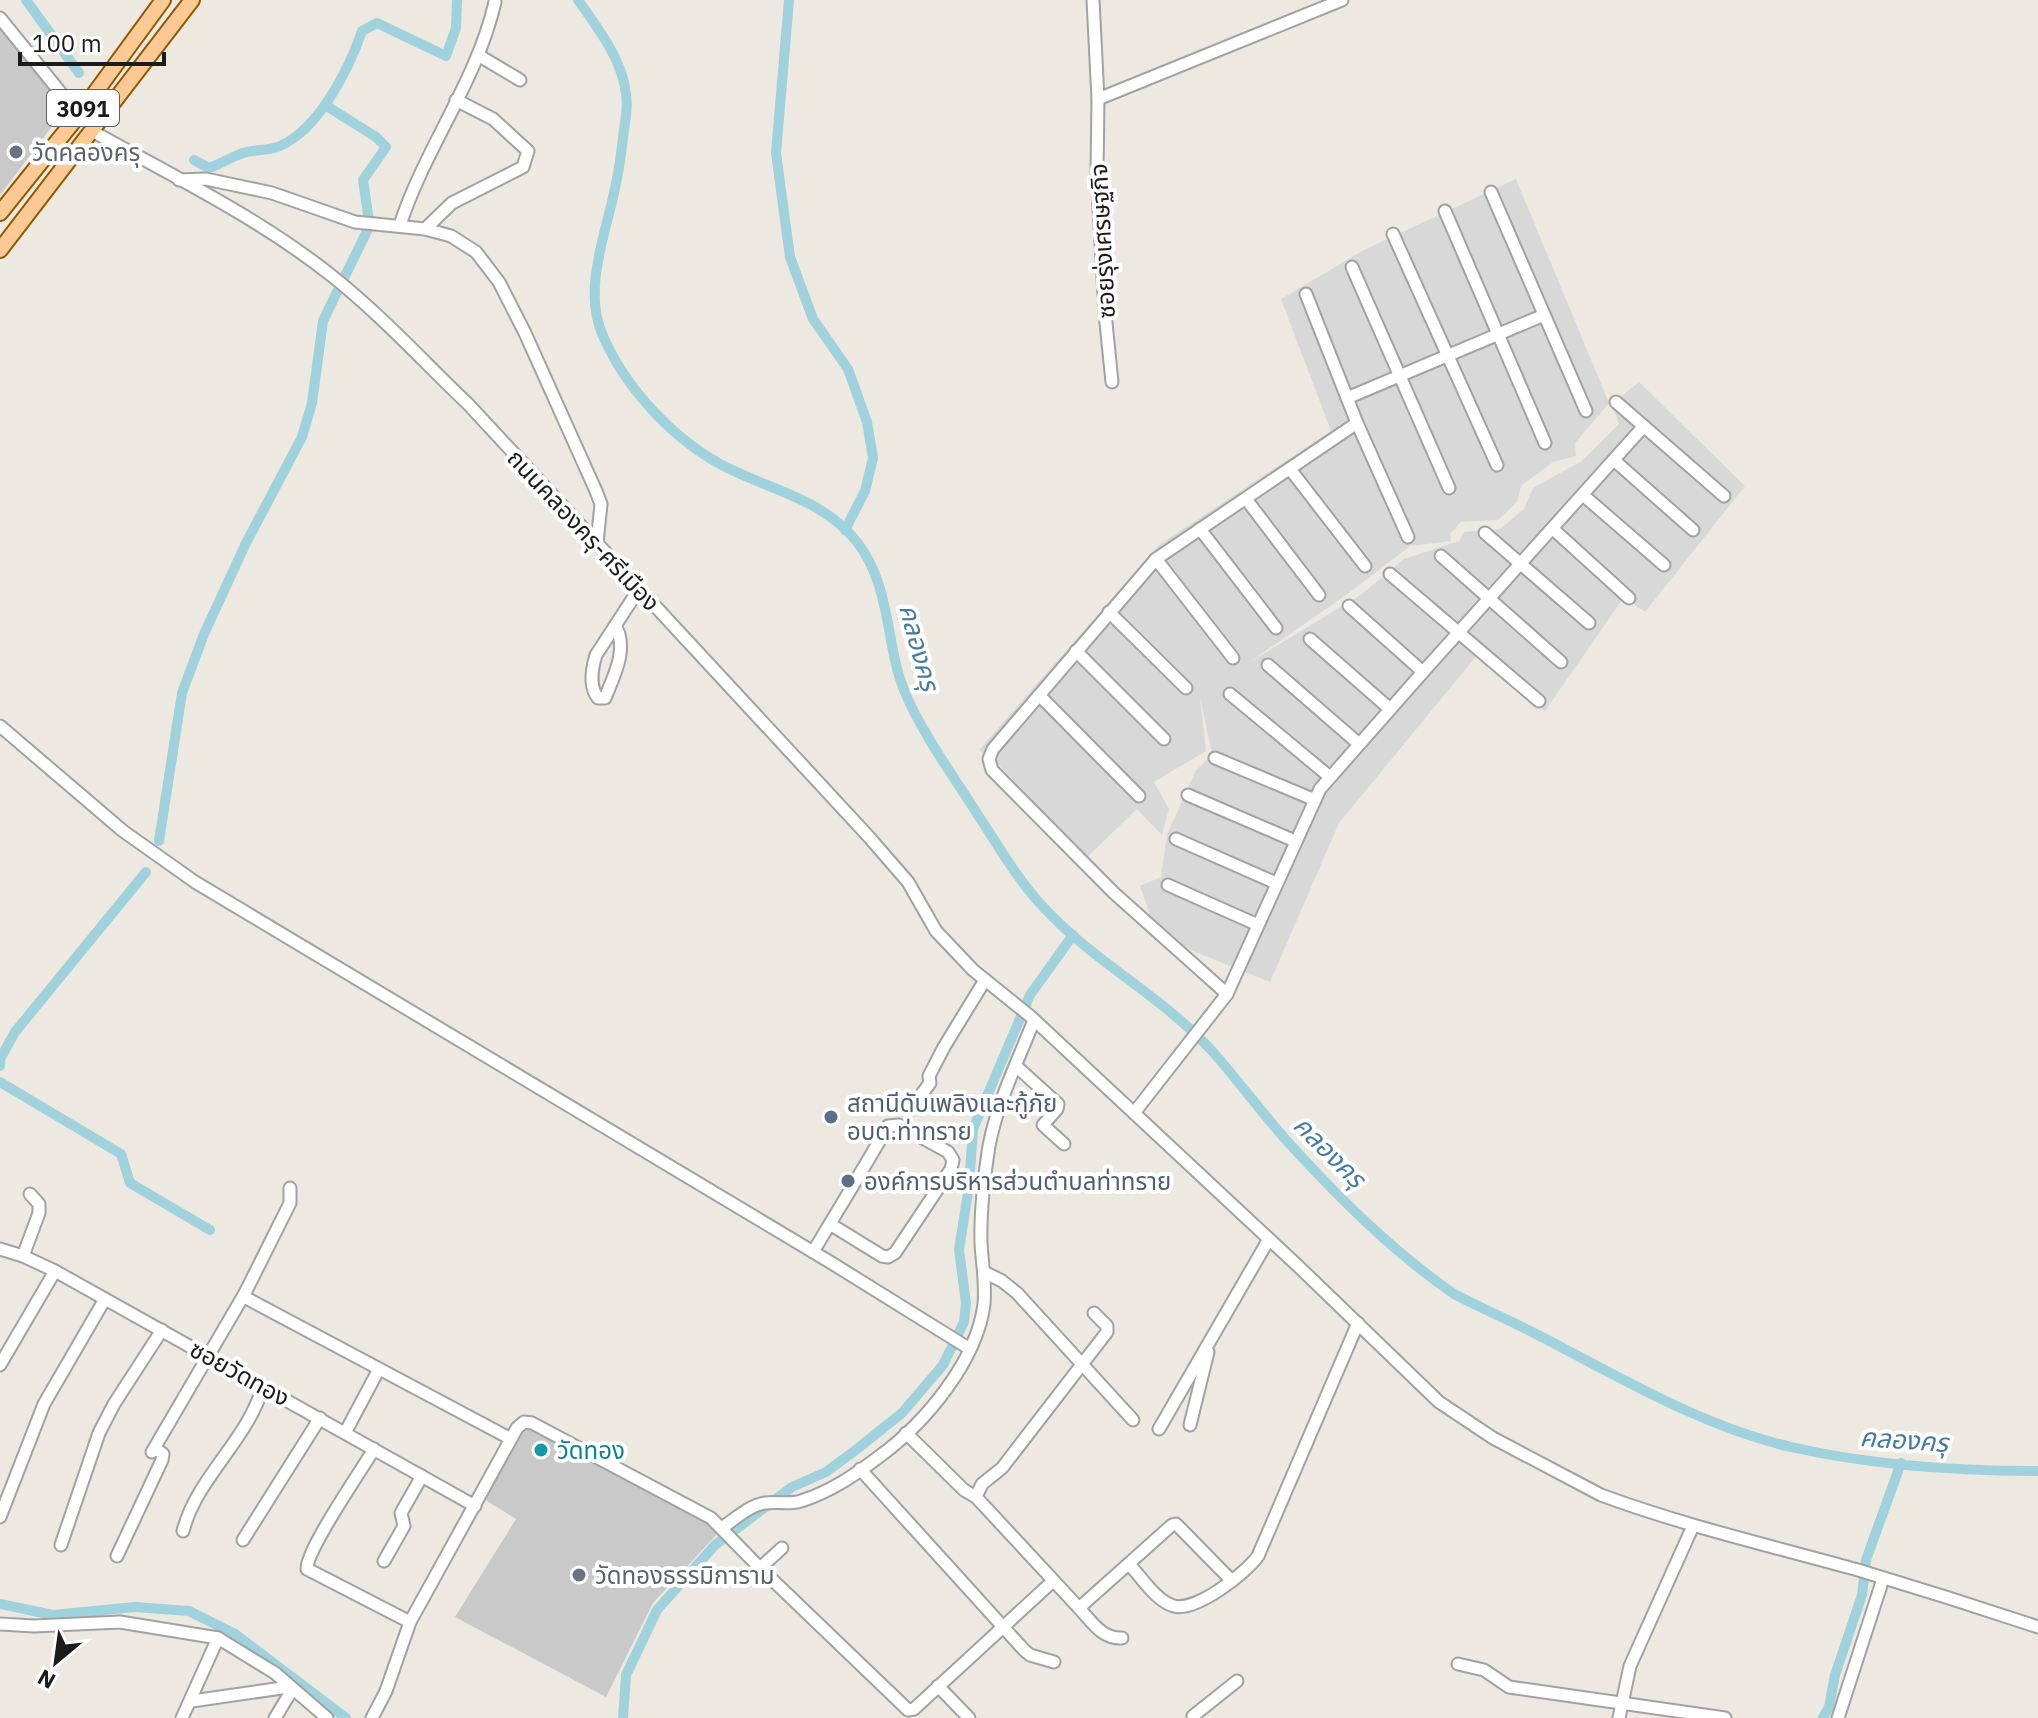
<svg xmlns="http://www.w3.org/2000/svg" width="2038" height="1718" viewBox="0 0 2038 1718" font-family="'IBM Plex Sans','Noto Sans Thai',sans-serif">
	<rect width="100%" height="100%" fill="#ede8e0"/>
	<!-- residential -->
	<path fill="#d9d8d8" d="M1516 179 1609 403 1575 443 1576 456 1553 462 1521 486 1517 502 1498 520 1461 522 1450 534 1451 541 1410 546 1353 590 1250 662 1362 594 1404 559 1459 541 1464 532 1500 529 1524 509 1533 488 1582 461 1619 424 1612 404 1639 382 1745 486 1645 612 1624 597 1545 711 1478 654 1339 823 1270 982 1158 937 1140 886 1161 877 1167 835 1195 772 1212 754 1200 697 1206 751 1154 782 1169 809 1162 835 1137 809 1087 857 1000 766 979 750 1159 545 1331 431 1281 299 1364 250Z"/>
	<!-- religious -->
	<g fill="#c9c9c9">
		<path d="M0 28 66 108 0 195Z"/>
		<path d="M526 1426 704 1518 718 1533 653 1603 606 1697 455 1617 516 1519 487 1501V1494L521 1429Z"/>
	</g>
	<g fill="none" stroke-linecap="round" stroke-linejoin="round">
		<!-- canal -->
		<g stroke="#9fd2dc" stroke-width="10">
			<path d="M26 0 79 73"/>
			<path d="M578 0C596 26 620 56 625 88 629 105 625 121 623 138 621 155 619 171 615 188 606 234 582 290 603 336 625 387 671 437 720 464 766 489 823 498 857 542 884 577 886 619 895 660 900 685 911 708 924 730 940 759 960 786 978 815 1001 850 1021 886 1052 916 1101 966 1165 999 1212 1051 1238 1080 1261 1112 1287 1141 1338 1197 1392 1251 1454 1294 1481 1308 1509 1320 1536 1334 1618 1376 1700 1426 1791 1447 1870 1465 1956 1471 2038 1471"/>
			<path d="M789 0 776 153 790 257 813 319 848 369 867 422 873 458 865 491 845 530"/>
			<path d="M325 105 376 137 386 147 363 180 369 221"/>
			<path d="M194 160 209 168C221 164 231 157 243 153 255 149 269 151 280 146 319 129 349 69 362 31L377 23 446 56 456 28 457 0"/>
			<path d="M345 276 367 231"/>
			<path d="M159 841 182 693 204 634 246 543 302 437 312 403 323 321 337 292"/>
			<path d="M0 1066V1059L15 1032 146 872"/>
			<path d="M0 1082 121 1154 130 1183 210 1230"/>
			<path d="M0 1604 53 1615 135 1607 189 1611 235 1634 346 1718"/>
			<path d="M623 1718 626 1675 657 1610 715 1545 792 1487 826 1472 857 1449 902 1413 943 1365 964 1322 966 1303 959 1250 969 1186 973 1129 1030 995 1073 935"/>
			<path d="M1823 1718 1829 1707 1835 1675 1862 1595 1866 1560 1901 1463"/>
		</g>
		<defs>
			<g id="minor">
				<path d="M1093 0 1098 99 1097 173 1105 313 1112 382"/>
				<path d="M0 18 69 103 81 112"/>
				<path d="M478 55 520 80"/>
				<path d="M1098 99 1342 0"/>
				<path d="M92 131C173 176 259 218 332 276 381 315 424 362 469 405L869 837 908 882 936 931 973 970 1030 1016 1298 1266 1439 1402 1493 1438 1601 1495C1685 1526 1772 1546 1858 1570 1918 1588 1978 1607 2038 1627"/>
				<path d="M179 180 206 179 272 193 355 222 425 229 451 236 476 252 499 282 525 333 596 491 601 504 597 543"/>
				<path d="M1491 192 1586 411"/>
				<path d="M1445 211 1545 443"/>
				<path d="M400 225C425 148 477 81 495 2"/>
				<path d="M425 229 452 203 523 167 528 151 493 119 456 100"/>
				<path d="M1393 234 1497 465"/>
				<path d="M1352 267 1449 488"/>
				<path d="M1306 294 1357 423 1408 537"/>
				<path d="M1347 398 1544 315"/>
				<path d="M1616 402 1724 496"/>
				<path d="M1615 461 1693 530"/>
				<path d="M1290 469 1365 566"/>
				<path d="M1583 495 1664 565"/>
				<path d="M1246 499 1319 595"/>
				<path d="M1200 529 1276 628"/>
				<path d="M1553 529 1629 598"/>
				<path d="M1485 533 1589 623"/>
				<path d="M1441 556 1561 662"/>
				<path d="M1156 559 1233 658"/>
				<path d="M1390 574 1539 701"/>
				<path d="M1109 612 1186 688"/>
				<path d="M616 627C628 649 614 676 605 698H598C589 687 592 668 596 655L639 589"/>
				<path d="M1310 639 1390 709"/>
				<path d="M1076 651 1164 739"/>
				<path d="M1268 665 1359 744"/>
				<path d="M1423 672 1644 426"/>
				<path d="M1230 694 1330 777"/>
				<path d="M1039 695 1139 796"/>
				<path d="M0 726 123 831 195 882 830 1262 970 1349"/>
				<path d="M1215 758 1315 800"/>
				<path d="M1188 795 1295 841"/>
				<path d="M1176 839 1276 883"/>
				<path d="M1168 885 1258 925"/>
				<path d="M1227 994 1114 893 992 770 989 759 993 749 1156 559 1357 423"/>
				<path d="M1016 1066 1058 1104 1057 1109 1043 1125 1064 1144"/>
				<path d="M910 1110 930 1083 929 1076 944 1047 985 980"/>
				<path d="M1134 1113 1227 994 1320 789 1423 672 1349 606"/>
				<path d="M290 1188V1203L245 1293 246 1298 511 1439"/>
				<path d="M0 1249 23 1256 55 1271 475 1506"/>
				<path d="M813 1252C838 1210 864 1168 888 1126L899 1125 948 1152 953 1160 951 1169 895 1253 888 1257 882 1256 830 1224"/>
				<path d="M23 1256 39 1213V1204L30 1194"/>
				<path d="M984 1272 1002 1281 1017 1293 1133 1420"/>
				<path d="M1094 1313 1107 1326V1332L1002 1468 982 1484 976 1497 1079 1608 1172 1525 1176 1524 1232 1581"/>
				<path d="M0 1365 55 1271"/>
				<path d="M1190 1425 1208 1352"/>
				<path d="M1159 1429 1269 1239"/>
				<path d="M345 1433 379 1369"/>
				<path d="M906 1433 964 1490 976 1497"/>
				<path d="M374 1449C361 1471 306 1550 307 1569L410 1622"/>
				<path d="M152 1452 245 1293"/>
				<path d="M860 1469 1024 1650 1030 1655 1054 1662"/>
				<path d="M0 1517 44 1404 105 1299"/>
				<path d="M723 1527C735 1519 750 1505 765 1503 777 1501 788 1505 801 1501 830 1492 855 1475 880 1456 925 1423 977 1361 984 1304 986 1283 982 1263 981 1243 980 1211 984 1178 989 1146 997 1103 1018 1061 1034 1020"/>
				<path d="M183 1531C197 1477 248 1440 263 1386"/>
				<path d="M243 1540 320 1418"/>
				<path d="M61 1545 99 1433 114 1404 162 1330"/>
				<path d="M117 1556 162 1460 163 1454 155 1448"/>
				<path d="M384 1561 404 1526 401 1513 422 1476"/>
				<path d="M1129 1564C1141 1577 1157 1602 1174 1606 1196 1612 1246 1573 1258 1556L1358 1323"/>
				<path d="M760 1568 782 1548"/>
				<path d="M1079 1608C1092 1622 1102 1639 1122 1638"/>
				<path d="M0 1624 34 1626 120 1622 218 1638 275 1673 327 1718"/>
				<path d="M1458 1664 1484 1670 1509 1687 1725 1718"/>
				<path d="M938 1686 969 1718"/>
				<path d="M192 1701 289 1687"/>
				<path d="M182 1718 218 1638"/>
				<path d="M275 1718 292 1690"/>
				<path d="M372 1718 386 1691 410 1622 517 1428 524 1422 532 1423 711 1518 760 1568 908 1710 914 1709 1053 1581"/>
				<path d="M1194 1718 1193 1716 1237 1681"/>
				<path d="M1619 1718 1630 1666 1693 1526"/>
				<path d="M1838 1718 1883 1579"/>
			</g>
			<g id="major">
				<path d="M0 213 81 112 163 0"/>
				<path d="M0 250 192 0"/>
			</g>
		</defs>
		<!-- minor casing -->
		<use href="#minor" stroke="#a2a2a2" stroke-width="15"/>
		<!-- major casing -->
		<use href="#major" stroke="#925800" stroke-width="18"/>
		<!-- minor -->
		<use href="#minor" stroke="#fff" stroke-width="11"/>
		<!-- major -->
		<use href="#major" stroke="#fdc995" stroke-width="14"/>
	</g>
	<!-- markers -->
	<g fill="#6b7280" stroke="#fff" stroke-width="3">
		<circle cx="16" cy="152" r="8"/>
		<circle cx="579" cy="1575" r="8"/>
	</g>
	<g fill="#5c6f8a" stroke="#fff" stroke-width="3">
		<circle cx="831" cy="1117" r="8"/>
		<circle cx="848" cy="1181" r="8"/>
	</g>
	<circle fill="#0f9aa8" stroke="#fff" stroke-width="3" cx="541" cy="1450" r="8"/>
	<g text-anchor="middle" dominant-baseline="central" stroke-width="8" stroke-linejoin="round" paint-order="stroke">
		<!-- shield labels -->
		<rect fill="#fff" stroke="#5f5f5f" stroke-width="2" x="47" y="90" width="72" height="36" rx="6"/>
		<g font-size="22" font-weight="bold" fill="#1b1b1b">
			<text x="83" y="108">3091</text>
		</g>
		<!-- worship labels -->
		<g font-size="24" fill="#5b616d" stroke="#fff" text-anchor="start">
			<text x="32" y="152">วัดคลองครุ</text>
			<text x="595" y="1575">วัดทองธรรมิการาม</text>
		</g>
		<!-- street labels -->
		<g font-size="24" fill="#1b1b1b" stroke="#fff">
			<text transform="translate(1102 241) rotate(-93)">ซอยรุ่งเศรษฐกิจ</text>
			<text transform="translate(584 530) rotate(47)">ถนนคลองครุ-ศรีเมือง</text>
			<text transform="translate(240 1373) rotate(29)">ซอยวัดทอง</text>
		</g>
		<!-- service labels -->
		<g font-size="24" fill="#4e5e75" stroke="#fff" text-anchor="start">
			<text x="847" y="1103">สถานีดับเพลิงและกู้ภัย<tspan x="847" dy="28">อบต.ท่าทราย</tspan></text>
			<text x="864" y="1181">องค์การบริหารส่วนตำบลท่าทราย</text>
		</g>
		<!-- culture labels -->
		<g font-size="24" fill="#0d838f" stroke="#fff" text-anchor="start">
			<text x="557" y="1450">วัดทอง</text>
		</g>
		<!-- water labels -->
		<g font-size="26" font-style="italic" fill="#447aa3" stroke="#fff">
			<text transform="translate(920 647) rotate(75)">คลองครุ</text>
			<text transform="translate(1330 1151) rotate(45)">คลองครุ</text>
			<text transform="translate(1904 1439) rotate(4)">คลองครุ</text>
		</g>
	</g>
	<!-- north arrow -->
	<g transform="translate(56 1662) rotate(209)" stroke="#ffffff" stroke-width="6" paint-order="stroke">
	<path d="M0-6L14 30L0 20L-14 30Z" fill="#1b1b1b"/>
	<text y="-12" font-size="22" font-weight="bold" text-anchor="middle" fill="#1b1b1b">N</text>
	</g>
	<!-- scale -->
	<path d="M20 52v12h144v-12" fill="none" stroke="#1b1b1b" stroke-width="4"/>
	<text x="32" y="52" font-size="24" fill="#1b1b1b" stroke="#ffffff" stroke-width="6" paint-order="stroke">100 m</text>
</svg>
